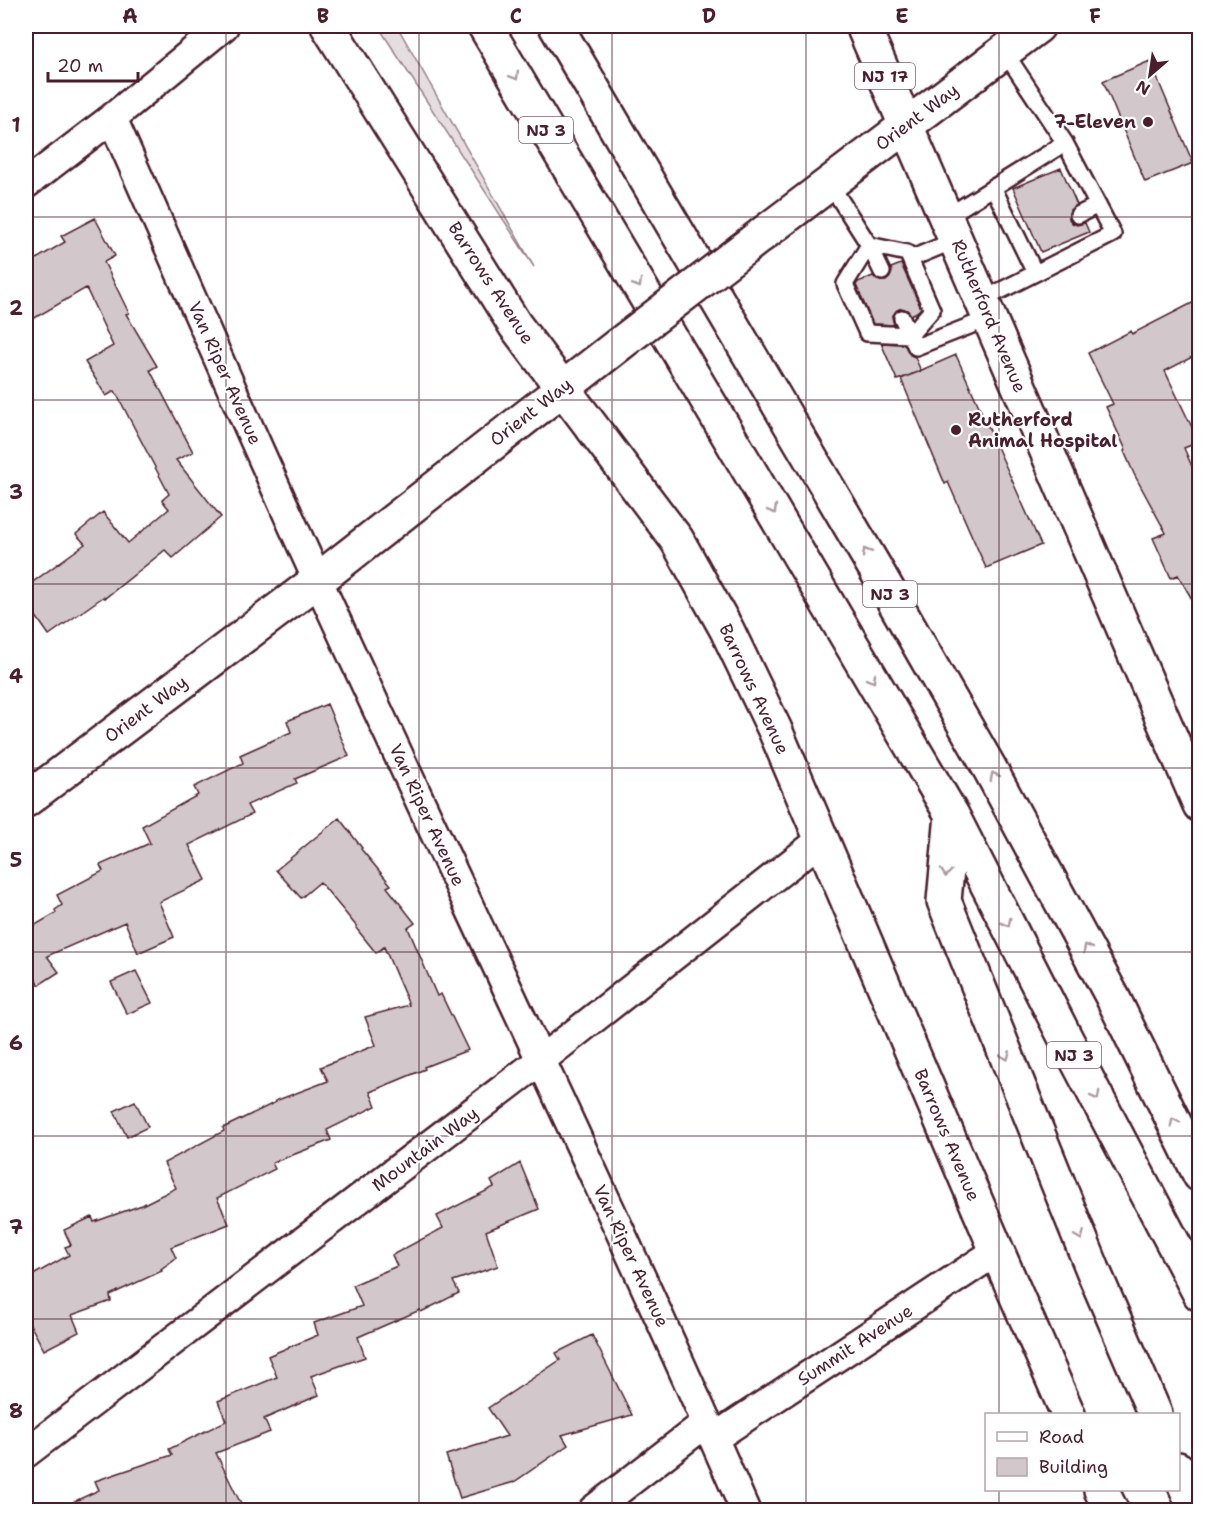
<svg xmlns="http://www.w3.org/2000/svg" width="1225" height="1536" font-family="'Shantell Sans',sans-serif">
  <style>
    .green { fill: #e5dee0; stroke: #987e86; stroke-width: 1.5 }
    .building { fill: #d2c7cb; stroke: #4a1f2b; stroke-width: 1.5 }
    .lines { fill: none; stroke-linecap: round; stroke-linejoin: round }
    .lane-casing { stroke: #4a1f2b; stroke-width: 20 }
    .street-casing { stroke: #4a1f2b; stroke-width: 33 }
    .secondary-casing { stroke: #4a1f2b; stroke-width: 38 }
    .primary-casing { stroke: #4a1f2b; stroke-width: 38 }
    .highway-casing { stroke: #4a1f2b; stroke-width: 38 }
    .lane { stroke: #fff; stroke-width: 15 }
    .street { stroke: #fff; stroke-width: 28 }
    .secondary { stroke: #fff; stroke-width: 33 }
    .primary { stroke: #fff; stroke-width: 33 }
    .highway { stroke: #fff; stroke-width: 33 }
    .secondary-bridge-casing { stroke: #4a1f2b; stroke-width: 38; stroke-linecap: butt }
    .secondary-bridge { stroke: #fff; stroke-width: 33 }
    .oneway { stroke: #ae9aa0 }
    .grid { fill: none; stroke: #4a1f2b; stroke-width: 1.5; stroke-opacity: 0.55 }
    .poi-dot { fill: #4a1f2b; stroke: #fff; stroke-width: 2 }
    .labels { text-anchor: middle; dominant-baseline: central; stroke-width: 4.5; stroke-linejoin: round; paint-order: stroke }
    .shield { fill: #fff; stroke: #80626b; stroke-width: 1.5 }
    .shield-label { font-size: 16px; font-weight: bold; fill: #4a1f2b }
    .street-label { font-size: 18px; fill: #4a1f2b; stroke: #fff }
    .poi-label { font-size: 18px; font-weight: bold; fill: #4a1f2b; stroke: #fff; text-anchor: end }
    .neatline { fill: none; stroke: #4a1f2b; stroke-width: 2 }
    .grid-label { font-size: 20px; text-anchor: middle; font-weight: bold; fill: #4a1f2b }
  </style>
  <rect width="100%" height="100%" fill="#fff"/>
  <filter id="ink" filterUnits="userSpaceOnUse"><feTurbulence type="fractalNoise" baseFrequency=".0167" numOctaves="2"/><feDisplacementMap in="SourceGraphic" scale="12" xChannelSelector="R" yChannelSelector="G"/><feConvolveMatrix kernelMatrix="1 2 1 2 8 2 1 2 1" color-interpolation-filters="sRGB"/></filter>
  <g filter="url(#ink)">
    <path class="green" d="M378 26H397L534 267Z"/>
    <path class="building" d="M1150 61 1193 163 1145 182 1103 81Z
      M1061 168 1077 205 1070 210 1069 219 1072 223 1077 225 1085 223 1089 232 1041 252 1013 188Z
      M95 218 115 256 104 262 129 313 126 314 157 366 150 370 193 452 176 460 221 517 173 558 165 550 105 598 103 597 49 635 26 602V587L85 544 76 534 103 512 128 543 169 509 162 500 169 494 115 391 106 396 85 362 113 346 86 288 26 323V265L65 242 61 236Z
      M901 264 921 308 917 312 911 315 907 310 902 308 897 310 892 317 894 325 873 324 856 285 858 282 873 276 877 280 886 281 890 277 892 272 891 268Z
      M1200 299V353L1165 371 1199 442 1184 448 1200 485V613L1178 575 1171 578 1153 538 1166 533 1134 474 1124 451 1126 450 1106 407 1113 404 1088 353 1131 331 1132 334Z
      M881 343 904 344 910 355 915 357 921 371 897 380Z
      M956 355 1041 545 986 568 948 482 945 484 901 379Z
      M327 704 349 756 295 779 297 783 247 805 252 814 189 845 206 880 159 902 174 937 138 953 125 922 47 956 59 972 39 985 34 976 26 981V928L27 930 56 913 55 910 62 905 57 895 103 871 100 865 150 843 142 826 198 795 194 787 243 763 240 755 291 732 287 721Z
      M339 818 362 848 361 849 391 885 387 887 415 923 408 928 437 996 441 994 468 1050 424 1067 425 1069 370 1092 376 1106 327 1130 331 1140 272 1163 275 1169 217 1198 229 1224 171 1247 176 1258 161 1269 162 1271 110 1295 111 1301 72 1315 79 1332 44 1350 26 1317V1279L69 1255 65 1247 71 1245 64 1230 92 1217 94 1222 142 1205 176 1188 164 1163 224 1131 223 1128 276 1102 275 1101 328 1081 321 1067 376 1045 365 1017 409 1005 384 947 376 953 356 928 357 927 320 882 301 898 276 870Z
      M136 971 152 1003 127 1014 111 982Z
      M135 1101 148 1127 127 1137 114 1111Z
      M520 1163 539 1209 486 1231 498 1266 453 1281 459 1293 421 1312 420 1310 358 1337 365 1357 311 1376 319 1395 264 1419 270 1432 216 1453 241 1504 227 1510H56L99 1490 95 1481 172 1455 169 1449 226 1421 218 1401 277 1377 268 1356 318 1335 314 1323 362 1306 353 1285 397 1266 392 1255 443 1228 437 1216 494 1187 491 1181Z
      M592 1335 632 1415 562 1435 568 1445 514 1482 460 1498 446 1455 507 1436 488 1408 560 1360 556 1353Z"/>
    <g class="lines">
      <defs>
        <path id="lane" d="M830 184 869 245 882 272
          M993 187 1035 273
          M1078 215 1098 205
          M946 217 1065 143
          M869 245 907 253 910 259 932 310 910 335 867 333 845 284Z
          M910 259 956 240
          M982 300 1113 234 1065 143 1004 51
          M902 318 916 347 990 318"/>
        <path id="street" d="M112 118C181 273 248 428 318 581 460 891 609 1198 745 1510
          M26 184 112 118 224 26
          M714 1438 997 1251
          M26 1453 541 1060 821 840
          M593 1510 707 1422"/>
        <path id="secondary" d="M328 26 515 325 677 540 727 630 775 730 997 1251 1068 1414
          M764 233 1038 26
          M26 800 318 580 617 346
          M1101 1490 1111 1510"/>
        <path id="primary" d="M863 26 1200 805"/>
        <path id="highway" d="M485 26 743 460 952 815 1067 1041 1200 1294
          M556 26 875 568 990 769 1112 996 1200 1175
          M952 815 944 901 1093 1270 1155 1414
          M1178 1469 1196 1510"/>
      </defs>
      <use href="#lane" class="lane-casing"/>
      <use href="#street" class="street-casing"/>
      <use href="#secondary" class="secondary-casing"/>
      <use href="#primary" class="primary-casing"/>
      <use href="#highway" class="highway-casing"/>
      <use href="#lane" class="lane"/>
      <use href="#street" class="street"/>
      <use href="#secondary" class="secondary"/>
      <use href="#primary" class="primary"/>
      <use href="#highway" class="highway"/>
      <defs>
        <path id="secondary-bridge" d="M617 346 764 233"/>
      </defs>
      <use href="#secondary-bridge" class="secondary-bridge-casing"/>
      <use href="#secondary-bridge" class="secondary-bridge"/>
    </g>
    <defs><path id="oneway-chevron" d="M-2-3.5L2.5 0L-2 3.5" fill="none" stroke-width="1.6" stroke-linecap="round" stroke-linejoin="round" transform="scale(1.5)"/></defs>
    <g class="oneway">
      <use href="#oneway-chevron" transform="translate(515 76) rotate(59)"/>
      <use href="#oneway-chevron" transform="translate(638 284) rotate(59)"/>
      <use href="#oneway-chevron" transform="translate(773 510) rotate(60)"/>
      <use href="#oneway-chevron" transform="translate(866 552) rotate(-121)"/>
      <use href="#oneway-chevron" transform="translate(872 679) rotate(60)"/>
      <use href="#oneway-chevron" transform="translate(994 776) rotate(-118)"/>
      <use href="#oneway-chevron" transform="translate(946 873) rotate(95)"/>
      <use href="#oneway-chevron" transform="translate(1007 923) rotate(63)"/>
      <use href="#oneway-chevron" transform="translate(1087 948) rotate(-118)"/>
      <use href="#oneway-chevron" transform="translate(1006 1056) rotate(68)"/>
      <use href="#oneway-chevron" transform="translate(1096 1096) rotate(62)"/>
      <use href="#oneway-chevron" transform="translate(1174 1122) rotate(-116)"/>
      <use href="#oneway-chevron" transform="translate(1080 1236) rotate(68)"/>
    </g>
  </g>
  <path class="grid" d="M226 26V1510M419 26V1510M612 26V1510M806 26V1510M999 26V1414M26 217H1200M26 400H1200M26 584H1200M26 768H1200M26 952H1200M26 1136H1200M26 1319H1200M999 1490V1510"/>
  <g class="poi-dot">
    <circle cx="1148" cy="122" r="6"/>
    <circle cx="956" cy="430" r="6"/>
  </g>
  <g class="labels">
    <g class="shield">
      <rect x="855" y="63" width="60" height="26" rx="4.5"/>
      <rect x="519" y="117" width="54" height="26" rx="4.5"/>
      <rect x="863" y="581" width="54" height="26" rx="4.5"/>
      <rect x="1047" y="1042" width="54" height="26" rx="4.5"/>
    </g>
    <g class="shield-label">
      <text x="885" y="76">NJ 17</text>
      <text x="546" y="130">NJ 3</text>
      <text x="890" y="594">NJ 3</text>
      <text x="1074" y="1055">NJ 3</text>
    </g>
    <g class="street-label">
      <text transform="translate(917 117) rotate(-37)">Orient Way</text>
      <text transform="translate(491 283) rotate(57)">Barrows Avenue</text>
      <text transform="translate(989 316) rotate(67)">Rutherford Avenue</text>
      <text transform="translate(225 373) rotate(66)">Van Riper Avenue</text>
      <text transform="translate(531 412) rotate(-38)">Orient Way</text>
      <text transform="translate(754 689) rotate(65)">Barrows Avenue</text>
      <text transform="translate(146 709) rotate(-37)">Orient Way</text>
      <text transform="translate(427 815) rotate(65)">Van Riper Avenue</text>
      <text transform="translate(947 1135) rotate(67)">Barrows Avenue</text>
      <text transform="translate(425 1149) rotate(-37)">Mountain Way</text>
      <text transform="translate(631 1256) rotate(65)">Van Riper Avenue</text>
      <text transform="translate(855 1345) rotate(-33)">Summit Avenue</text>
    </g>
    <g class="poi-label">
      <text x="1136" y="122">7-Eleven</text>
      <text x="968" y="420" text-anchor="start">Rutherford<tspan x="968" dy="21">Animal Hospital</tspan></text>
    </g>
  </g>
  <rect width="1225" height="1536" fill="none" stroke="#fff" stroke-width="66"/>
  <rect x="985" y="1413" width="195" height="78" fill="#ffffff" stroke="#b7a5aa" stroke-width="1.5"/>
  <rect x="997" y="1432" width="30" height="9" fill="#ffffff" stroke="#b7a5aa" stroke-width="1.5"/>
  <text x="1039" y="1443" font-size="18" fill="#4a1f2b">Road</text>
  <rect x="997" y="1458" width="30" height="18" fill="#d2c7cb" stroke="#b7a5aa" stroke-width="1.5"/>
  <text x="1039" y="1473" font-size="18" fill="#4a1f2b">Building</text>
  <g transform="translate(1150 75) rotate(209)" stroke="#ffffff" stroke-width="4.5" paint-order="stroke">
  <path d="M0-4.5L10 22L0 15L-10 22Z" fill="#4a1f2b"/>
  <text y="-9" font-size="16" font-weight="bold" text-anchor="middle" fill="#4a1f2b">N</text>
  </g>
  <path d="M48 72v9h90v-9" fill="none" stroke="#4a1f2b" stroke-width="3"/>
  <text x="57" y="72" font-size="18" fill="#4a1f2b" stroke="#ffffff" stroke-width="4.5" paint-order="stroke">20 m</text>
  <rect x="33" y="33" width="1159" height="1470" class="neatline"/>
  <g class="grid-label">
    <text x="130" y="23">A</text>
    <text x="323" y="23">B</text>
    <text x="516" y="23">C</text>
    <text x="709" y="23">D</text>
    <text x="902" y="23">E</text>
    <text x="1095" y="23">F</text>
    <text x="16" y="132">1</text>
    <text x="16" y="315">2</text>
    <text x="16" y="499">3</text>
    <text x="16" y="683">4</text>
    <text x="16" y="867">5</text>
    <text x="16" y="1050">6</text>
    <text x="16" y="1234">7</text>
    <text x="16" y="1418">8</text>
  </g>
</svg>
